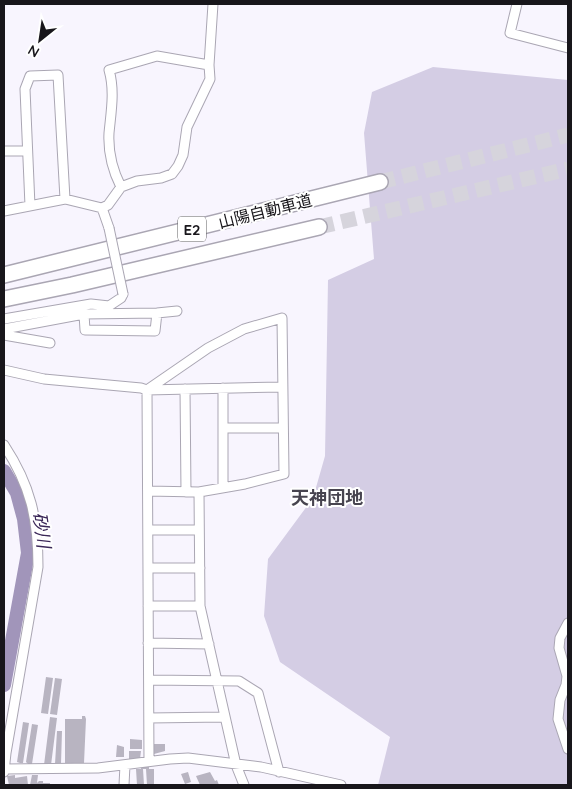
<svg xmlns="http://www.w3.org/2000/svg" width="572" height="789" font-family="Quicksand,'Noto Sans JP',sans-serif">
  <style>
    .green { fill: #d4cde4 }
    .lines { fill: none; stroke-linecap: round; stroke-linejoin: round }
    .river { stroke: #a195ba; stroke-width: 14 }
    .building { fill: #b8b4c1 }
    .motorway-tunnel { stroke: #d6d4dc; stroke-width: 15; stroke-dasharray: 15 8; stroke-linecap: butt }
    .minor-casing { stroke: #aaa6b3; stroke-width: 11 }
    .motorway-casing { stroke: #aaa6b3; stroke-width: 18 }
    .minor { stroke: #fff; stroke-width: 9 }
    .motorway { stroke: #fff; stroke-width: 15 }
    .minor-bridge-casing { stroke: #aaa6b3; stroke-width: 11; stroke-linecap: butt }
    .minor-bridge { stroke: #fff; stroke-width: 9 }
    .labels { text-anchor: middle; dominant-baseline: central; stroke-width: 4; stroke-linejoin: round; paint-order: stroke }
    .shield { fill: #fff; stroke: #5d5c5f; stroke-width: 1 }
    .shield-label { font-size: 15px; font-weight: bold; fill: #18161b }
    .street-label { font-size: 16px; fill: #18161b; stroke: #fff }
    .neighbourhood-label { font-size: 18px; font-weight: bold; fill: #47444f; stroke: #fff }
    .water-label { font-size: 18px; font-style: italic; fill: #3a2757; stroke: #fff }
  </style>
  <rect width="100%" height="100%" fill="#f8f5fe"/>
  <path class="green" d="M433 67 568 80V785H378L390 737 280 662 264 616 268 559 313 498 325 456 328 280 374 259 364 133 372 92Z"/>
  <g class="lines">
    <path class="river" d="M4 471 17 493 24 519 28 553 4 685"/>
  </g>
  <path class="building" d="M46 677 53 678 48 714 41 713Z
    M55 678 62 679 57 715 50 714Z
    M82 716H85L86 719 84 763H65V719H82Z
    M50 717 57 718 51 765H44Z
    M23 722 29 723 23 763H20L17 762Z
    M32 724 38 725 32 764H28L26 762Z
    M57 731H62L61 764H55Z
    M130 739 142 740V749H130Z
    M154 744H165V751L154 754Z
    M117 745 124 747V757H116Z
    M129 751H141L140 759H129Z
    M149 765V769H154V785H147L146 769H143L144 785H137L136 769H141V766Z
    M188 772 191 782 185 784 181 774Z
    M210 772 215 781 217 780 219 785H200L196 776Z
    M15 775V778L27 776 28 785H9L7 776Z
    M32 775H38L37 783 39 781H43V783H50V785H30Z"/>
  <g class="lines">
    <path class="motorway-tunnel" d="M380 182 568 135
      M319 227 568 169"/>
    <defs>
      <path id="minor" d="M517 4 510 33 568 48
        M4 151H26
        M121 187C113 171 108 151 109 133 111 112 115 91 109 70L157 56 209 65
        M30 206 25 89 30 76 58 75 65 199
        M102 208 109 228
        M4 211 65 199 102 208 108 205 121 187 137 181 161 178 172 174 178 166 183 155 187 127 210 79 209 65 213 4
        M84 314 85 330 155 331 157 313
        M4 319 91 304 109 306 121 298 123 294
        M4 329 84 314 157 313 177 311
        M4 335 50 343
        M4 370 44 379 141 388 147 390 282 387
        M185 389 186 492
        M223 428H283
        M4 445C31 486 38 519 38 567L6 753 4 772
        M223 487V388
        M148 491 199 492 245 484 284 474 282 318 244 329 208 348 147 390 149 761
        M199 492 200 606 236 765 244 785
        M148 530H199
        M148 568H200
        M148 606H200
        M568 623 560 638 559 648 567 676 566 685 560 700 558 719 568 749
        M148 643 209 644
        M149 680 239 681 258 693 279 772
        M149 718 224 717
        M4 769 98 768 170 759 188 758 261 767 341 785
        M124 785 125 765"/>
      <path id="motorway" d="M4 275 380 182
        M4 299 72 285 319 227"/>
    </defs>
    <use href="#minor" class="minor-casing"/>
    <use href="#motorway" class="motorway-casing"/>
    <use href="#minor" class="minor"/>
    <use href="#motorway" class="motorway"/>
    <defs>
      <path id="minor-bridge" d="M109 228 123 294"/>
    </defs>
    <use href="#minor-bridge" class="minor-bridge-casing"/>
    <use href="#minor-bridge" class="minor-bridge"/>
  </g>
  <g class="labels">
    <rect class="shield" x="178" y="216.5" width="28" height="25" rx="4"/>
    <g class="shield-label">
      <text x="192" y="229">E2</text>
    </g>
    <g class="street-label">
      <text transform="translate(265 211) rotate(-14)">山陽自動車道</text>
    </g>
    <g class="neighbourhood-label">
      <text x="327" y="497">天神団地</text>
    </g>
    <g class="water-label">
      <text transform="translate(42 530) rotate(82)">砂川</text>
    </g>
  </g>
  <rect width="572" height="789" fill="none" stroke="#18161b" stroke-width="10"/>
  <g transform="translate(40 40) rotate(210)" stroke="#ffffff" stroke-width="4" paint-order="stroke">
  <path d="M0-4L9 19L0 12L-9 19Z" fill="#18161b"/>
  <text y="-8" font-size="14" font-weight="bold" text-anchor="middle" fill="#18161b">N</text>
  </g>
</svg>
